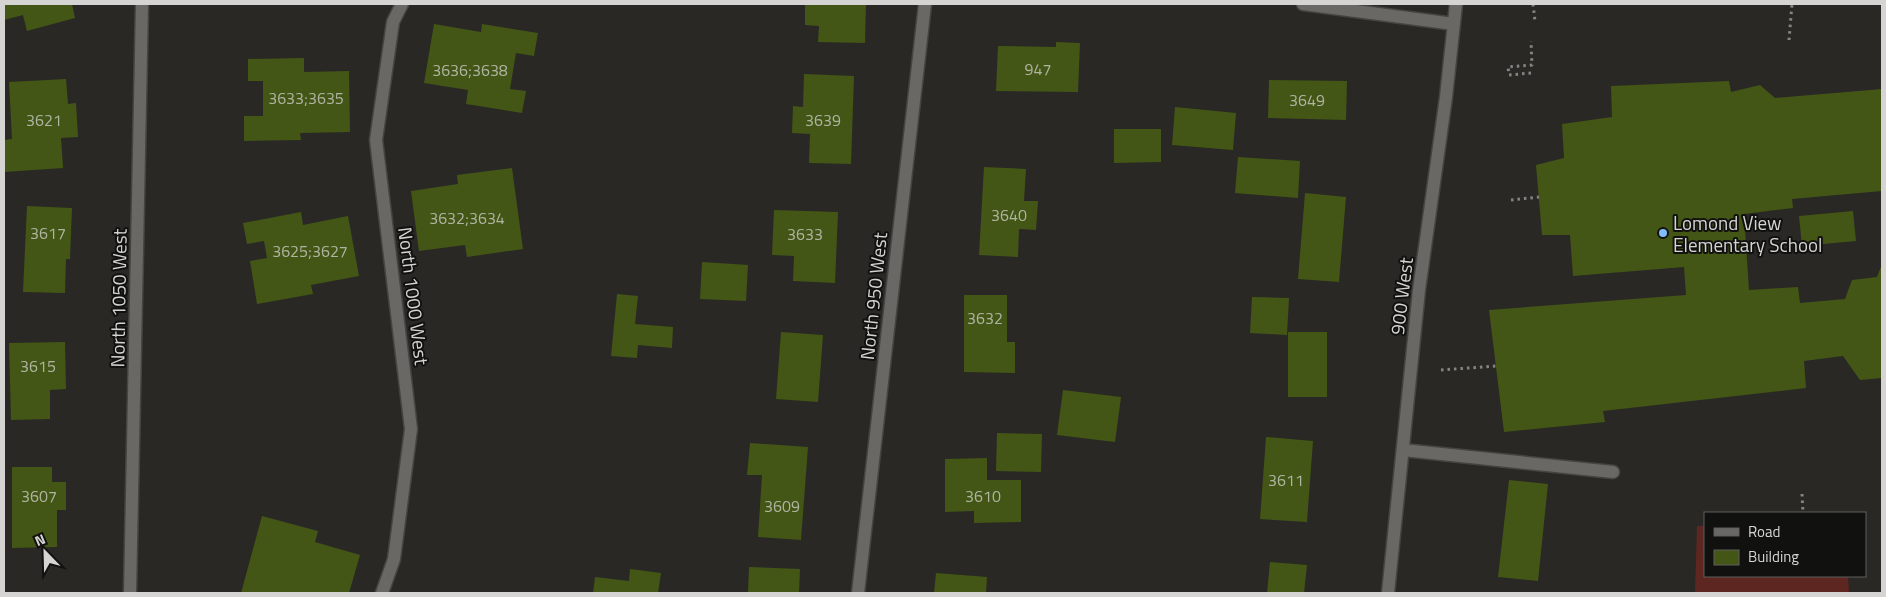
<svg xmlns="http://www.w3.org/2000/svg" width="1886" height="597" font-family="'Titillium Web',sans-serif">
  <style>
    .green { fill: #5e2620 }
    .building { fill: #435615 }
    .lines { fill: none; stroke-linecap: round; stroke-linejoin: round }
    .service-casing { stroke: #444441; stroke-width: 15 }
    .minor-casing { stroke: #444441; stroke-width: 15 }
    .path { stroke: #858482; stroke-width: 3; stroke-dasharray: 2.5 4; stroke-linecap: butt }
    .service { stroke: #696865; stroke-width: 12 }
    .minor { stroke: #696865; stroke-width: 12 }
    .poi-dot { fill: #83bcfb; stroke: #11110f; stroke-width: 2 }
    .labels { text-anchor: middle; dominant-baseline: central; stroke-width: 4; stroke-linejoin: round; paint-order: stroke }
    .number-label { font-size: 16px; fill: #b0b4a3 }
    .poi-label { font-size: 19px; fill: #d5d4d2; stroke: #11110f; text-anchor: start }
    .street-label { font-size: 19px; fill: #d5d4d2; stroke: #11110f }
  </style>
  <rect width="100%" height="100%" fill="#292825"/>
  <path class="green" d="M1697 526H1705V576H1848L1849 593H1695Z"/>
  <path class="building" d="M4 4H72L75 18 27 31 23 15 4 20Z
    M805 4H866L865 43 818 42 819 26 805 25Z
    M434 24 481 32 482 24 538 33 534 56 516 53 510 89 526 91 522 113 466 104 468 90 424 83Z
    M1056 42 1080 43 1078 92 996 91 998 46 1056 47Z
    M304 58V72L349 71 350 132 300 133 301 140 244 141V116H263V81H248V59Z
    M804 74 854 76 851 164 809 163 810 134 792 133 793 106 803 107Z
    M66 79 68 104 76 103 78 137 61 138 63 168 4 172V140L12 139 9 82Z
    M1269 80 1347 81 1346 120 1268 118Z
    M1729 81 1731 92 1760 85 1775 98 1882 89V191L1792 199 1793 208 1744 214 1749 290 1798 287 1800 303 1845 299 1852 280 1877 277 1882 264V378L1860 380 1843 356 1804 361 1806 388 1603 411 1605 422 1504 432 1489 310 1686 295 1684 267 1573 276 1570 235H1542L1536 165 1564 158 1562 124 1612 117 1611 86Z
    M1175 107 1236 113 1233 150 1172 145Z
    M1114 129H1161V162L1114 163Z
    M1238 157 1300 161 1298 198 1235 193Z
    M984 167 1026 169 1024 201H1038L1036 230 1019 229 1018 257 979 255Z
    M512 168 523 249 467 257 465 245 419 251 411 191 458 184 457 175Z
    M1305 193 1346 197 1339 282 1298 279Z
    M27 206 72 208 70 259H66L65 293 23 292Z
    M774 210 838 212 835 283 793 281 794 256 772 255Z
    M1853 211 1856 241 1802 246 1799 216Z
    M301 212 303 225 348 216 359 276 311 285 313 294 257 304 250 261 267 258 264 241 247 244 243 223Z
    M702 262 748 265 746 301 700 299Z
    M617 294 638 296 635 324 673 327 672 348 638 345 637 358 611 356Z
    M964 295H1007V342H1015V373L964 372Z
    M1252 297 1289 298 1287 335 1250 333Z
    M781 332 823 335 818 402 776 399Z
    M1288 332H1327V397H1288Z
    M65 342 66 389 50 390V419L11 420 9 343Z
    M1063 390 1121 397 1115 442 1057 435Z
    M997 433 1042 434 1041 472 996 471Z
    M1266 437 1313 441 1307 522 1260 519Z
    M750 443 808 447 801 540 758 537 762 475H747Z
    M987 458V480H1021V522L974 523V511L945 512V459Z
    M12 467H52V482H66V510H57V547L12 548Z
    M1509 480 1548 484 1538 581 1498 577Z
    M262 516 318 531 315 542 360 555 349 593H241Z
    M1270 562 1307 565 1304 593H1267Z
    M749 567 800 569 799 593H748Z
    M630 569 661 573 658 593H593L595 577 629 581Z
    M936 573 987 577 986 593H934Z"/>
  <g class="lines">
    <defs>
      <path id="service" d="M1403 450 1613 472"/>
      <path id="minor" d="M1303 4 1454 24
        M130 593 142 4
        M382 593 394 559 411 429 376 140 393 22 402 4
        M858 593 925 4
        M1388 593 1419 290 1446 97 1456 4"/>
    </defs>
    <use href="#service" class="service-casing"/>
    <use href="#minor" class="minor-casing"/>
    <path class="path" d="M1533 4 1535 21
      M1789 40 1792 4
      M1531 73 1509 75 1508 67 1532 65 1531 41
      M1511 200 1539 197
      M1441 370 1496 366
      M1802 494 1803 513"/>
    <use href="#service" class="service"/>
    <use href="#minor" class="minor"/>
  </g>
  <circle class="poi-dot" cx="1663" cy="233" r="5"/>
  <g class="labels">
    <g class="number-label">
      <text x="1038" y="69">947</text>
      <text x="470" y="70">3636;3638</text>
      <text x="306" y="98">3633;3635</text>
      <text x="1307" y="100">3649</text>
      <text x="44" y="120">3621</text>
      <text x="823" y="120">3639</text>
      <text x="1009" y="215">3640</text>
      <text x="467" y="218">3632;3634</text>
      <text x="48" y="233">3617</text>
      <text x="805" y="234">3633</text>
      <text x="310" y="251">3625;3627</text>
      <text x="985" y="318">3632</text>
      <text x="38" y="366">3615</text>
      <text x="1286" y="480">3611</text>
      <text x="39" y="496">3607</text>
      <text x="983" y="496">3610</text>
      <text x="782" y="506">3609</text>
    </g>
    <g class="poi-label">
      <text x="1673" y="222">Lomond View<tspan x="1673" dy="22">Elementary School</tspan></text>
    </g>
    <g class="street-label">
      <text transform="translate(414 296) rotate(83)">North 1000 West</text>
      <text transform="translate(873 296) rotate(-84)">North 950 West</text>
      <text transform="translate(1401 296) rotate(-83)">900 West</text>
      <text transform="translate(118 298) rotate(-89)">North 1050 West</text>
    </g>
  </g>
  <rect width="1886" height="597" fill="none" stroke="#d5d4d2" stroke-width="10"/>
  <rect x="1704" y="512" width="162" height="65" fill="#11110f" stroke="#5f5f5d"/>
  <rect x="1714" y="528" width="25" height="8" fill="#696865" stroke="#5f5f5d"/>
  <text x="1748" y="537" font-size="15" fill="#d5d4d2">Road</text>
  <rect x="1714" y="550" width="25" height="15" fill="#435615" stroke="#5f5f5d"/>
  <text x="1748" y="562" font-size="15" fill="#d5d4d2">Building</text>
  <g transform="translate(45 552) rotate(337)" stroke="#11110f" stroke-width="4" paint-order="stroke">
  <path d="M0-4L9 19L0 12L-9 19Z" fill="#d5d4d2"/>
  <text y="-8" font-size="14" font-weight="bold" text-anchor="middle" fill="#d5d4d2">N</text>
  </g>
</svg>
